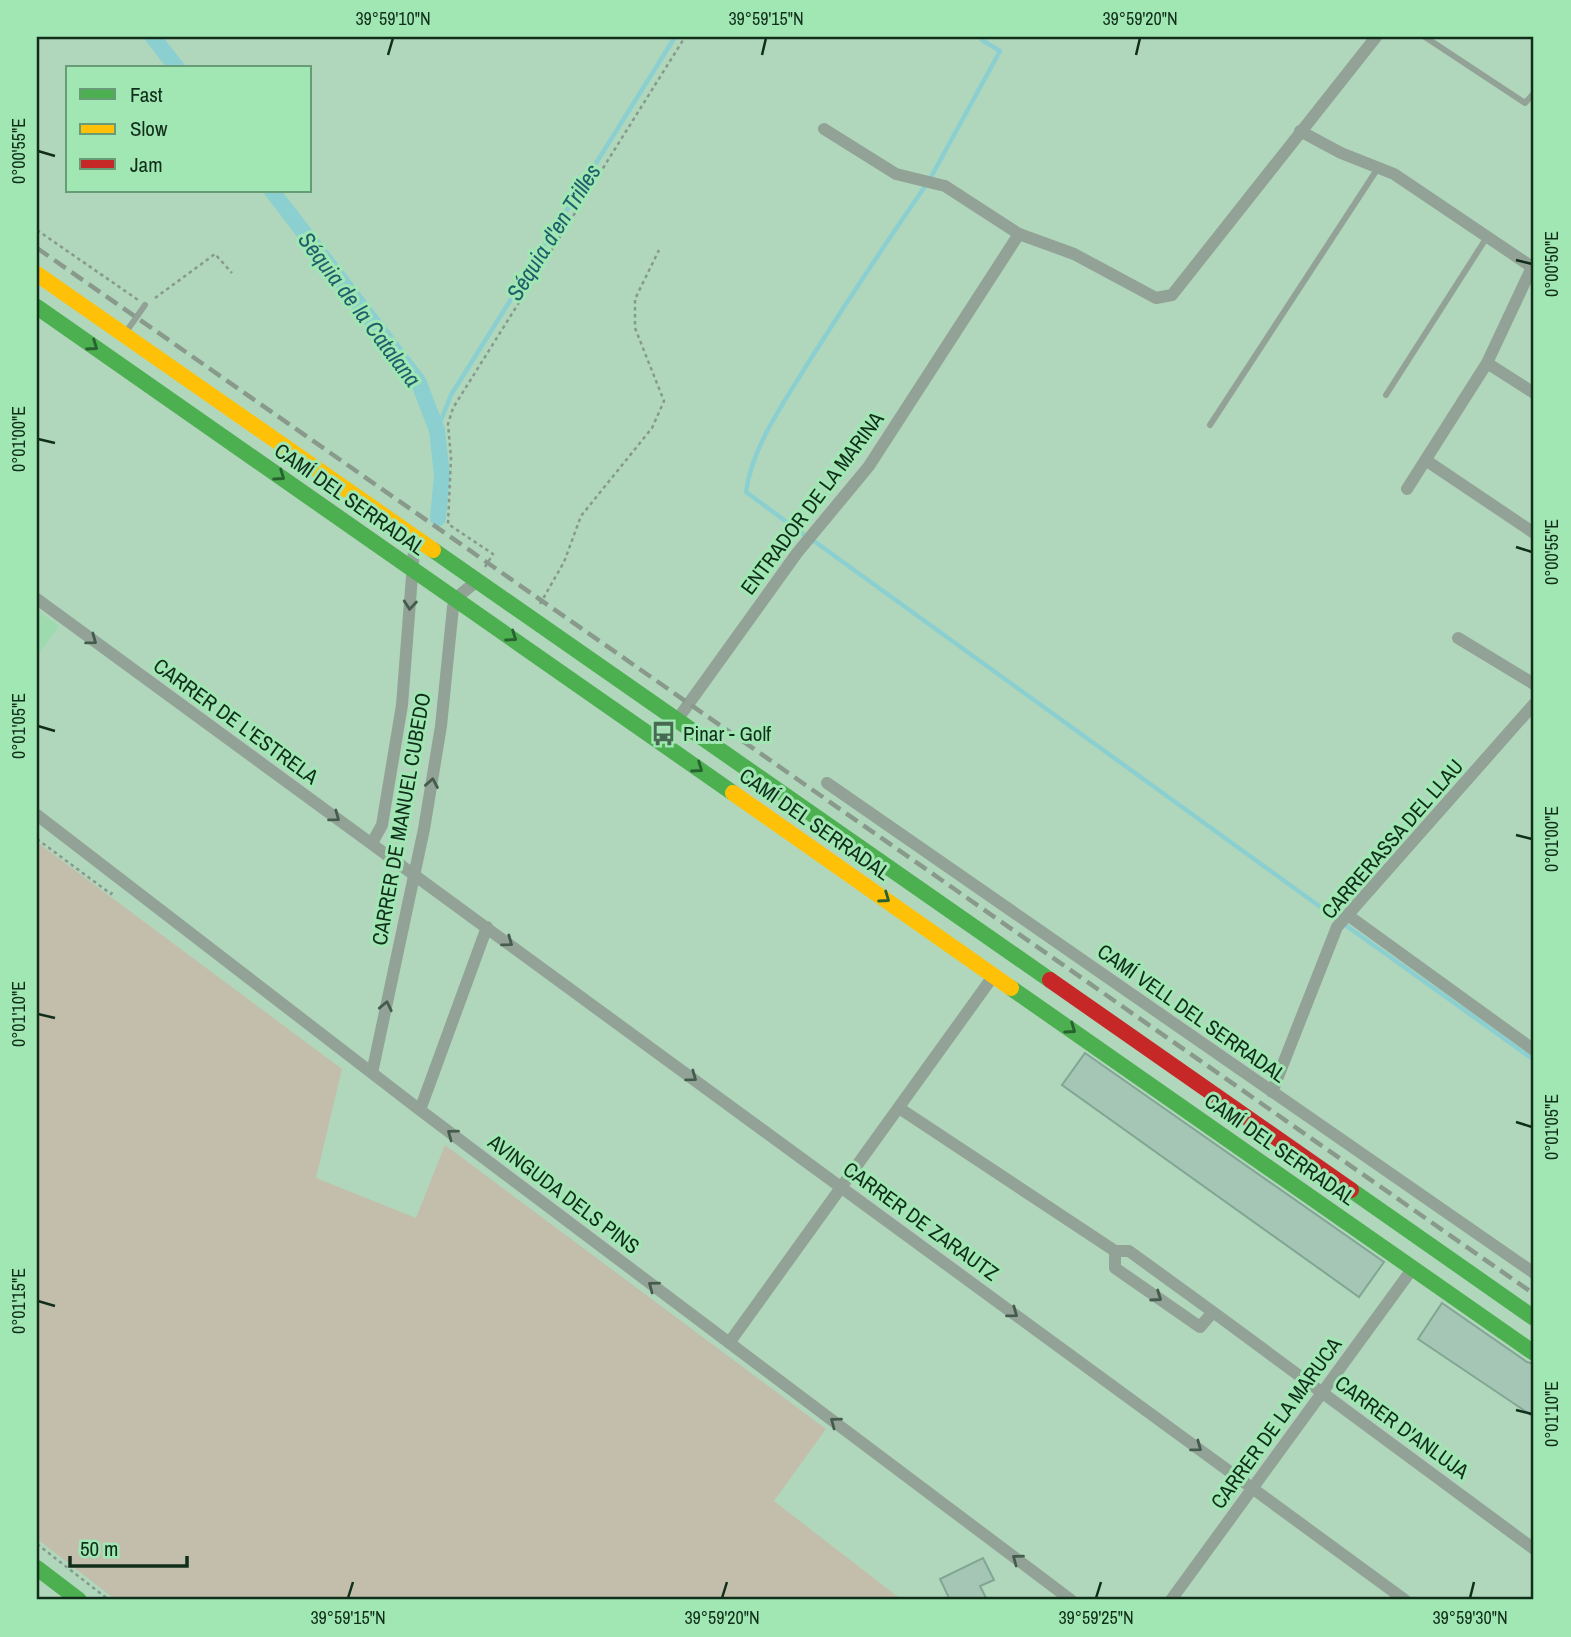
<svg xmlns="http://www.w3.org/2000/svg" width="1571" height="1637" font-family="'Archivo Narrow',sans-serif">
  <style>
    .built { fill: #9ddaae }
    .grass { fill: #c3beac }
    .lines { fill: none; stroke-linecap: round; stroke-linejoin: round }
    .stream { stroke: #8ccfd1; stroke-width: 4.5 }
    .canal { stroke: #8ccfd1; stroke-width: 16 }
    .building { fill: #a6c6b5; stroke: #81a694; stroke-width: 2 }
    .path { stroke: #87998c; stroke-width: 2.5; stroke-dasharray: 3.5 3.5; stroke-linecap: butt }
    .lane { stroke: #93a297; stroke-width: 6 }
    .street { stroke: #93a297; stroke-width: 12 }
    .fast { stroke: #4caf50; stroke-width: 16 }
    .slow { stroke: #ffc107; stroke-width: 16 }
    .jam { stroke: #c62828; stroke-width: 16 }
    .rail { stroke: #899a8d; stroke-width: 4.5; stroke-dasharray: 14 7; stroke-linecap: butt }
    .oneway { stroke: #286230 }
    .oneway2 { stroke: #445c4c }
    .ticks { fill: none; stroke: #102e1a; stroke-width: 2.5 }
    .labels { text-anchor: middle; dominant-baseline: central; stroke-width: 6; stroke-linejoin: round; paint-order: stroke }
    .street-label { font-size: 21px; fill: #102e1a; stroke: #a0e7b3 }
    .poi-label { font-size: 21px; fill: #102e1a; stroke: #a0e7b3; text-anchor: start }
    .water-label { font-size: 23px; font-style: italic; fill: #1e5f6b; stroke: #a0e7b3 }
    .neatline { fill: none; stroke: #102e1a; stroke-width: 2.5 }
    .ticks-label { font-size: 18px; text-anchor: middle; fill: #102e1a }
  </style>
  <rect width="100%" height="100%" fill="#b0d7bb"/>
  <path class="built" d="M37 610 59 626 37 656Z"/>
  <path class="grass" d="M37 842 342 1069 316 1178 416 1218 445 1145 826 1429 774 1501 902 1600H116L37 1539Z"/>
  <g class="lines">
    <path class="stream" d="M931 177 1000 51 982 40
      M437 430 451 395 675 37
      M803 534 746 492C752 446 784 403 808 363 846 303 885 244 926 185
      M814 541 1337 919
      M1344 924 1534 1060"/>
    <path class="canal" d="M153 37 177 68
      M272 191 418 381 437 430 442 475 438 518"/>
  </g>
  <path class="building" d="M1085 1053 1384 1262 1359 1297 1062 1085Z
    M1442 1303 1527 1362 1534 1364V1417L1418 1339Z
    M983 1558 994 1580 980 1586 987 1600H950L940 1579Z"/>
  <g class="lines">
    <path class="path" d="M37 230 138 300
      M155 298 215 254 232 273
      M485 567 493 554 448 524 451 458 448 424 453 408 685 37
      M540 604 564 562 581 516 652 428 664 401 635 328V299L659 250
      M37 839 111 894 113 891
      M37 1544 109 1600"/>
    <path class="lane" d="M1425 37 1525 103 1534 93
      M126 332 145 305
      M1386 395 1487 237
      M1210 425 1378 168"/>
    <path class="street" d="M824 129 896 174 945 186 1019 234 1074 254 1156 298 1172 295 1376 37
      M1300 131 1341 153 1394 174 1532 267 1487 363 1407 489
      M1487 363 1534 393
      M1427 461 1534 533
      M37 599 1405 1600
      M1458 638 1534 684
      M677 720 797 553 869 466 1019 234
      M827 783 1534 1273
      M37 815 420 1110 1071 1600
      M372 843 382 825 402 705 415 537
      M1349 916 1534 1050
      M372 1073 424 829 441 726 453 607 456 598 477 581
      M1272 1092 1337 927 1534 704
      M899 1108 1115 1251H1129L1213 1312 1200 1327 1115 1268V1251
      M420 1110 487 927
      M1213 1312 1534 1549
      M729 1343 994 975
      M1171 1600 1413 1268"/>
    <path class="fast" d="M37 307 733 793
      M433 550 1050 980
      M1011 988 1534 1353
      M1351 1190 1534 1318
      M37 1568 79 1600"/>
    <path class="slow" d="M37 274 433 550
      M733 793 1011 988"/>
    <path class="jam" d="M1050 980 1351 1190"/>
    <path class="rail" d="M37 248 1534 1294"/>
  </g>
  <defs><path id="oneway-chevron" d="M-2-3.5L2.5 0L-2 3.5" fill="none" stroke-width="1.6" stroke-linecap="round" stroke-linejoin="round" transform="scale(1.75)"/></defs>
  <g class="oneway">
    <use href="#oneway-chevron" transform="translate(93 346) rotate(35)"/>
    <use href="#oneway-chevron" transform="translate(280 476) rotate(35)"/>
    <use href="#oneway-chevron" transform="translate(512 637) rotate(35)"/>
    <use href="#oneway-chevron" transform="translate(698 768) rotate(35)"/>
    <use href="#oneway-chevron" transform="translate(885 898) rotate(35)"/>
    <use href="#oneway-chevron" transform="translate(1071 1029) rotate(35)"/>
  </g>
  <g class="oneway2">
    <use href="#oneway-chevron" transform="translate(410 605) rotate(95)"/>
    <use href="#oneway-chevron" transform="translate(92 640) rotate(36)"/>
    <use href="#oneway-chevron" transform="translate(432 783) rotate(-80)"/>
    <use href="#oneway-chevron" transform="translate(335 817) rotate(36)"/>
    <use href="#oneway-chevron" transform="translate(508 942) rotate(36)"/>
    <use href="#oneway-chevron" transform="translate(386 1006) rotate(-78)"/>
    <use href="#oneway-chevron" transform="translate(692 1077) rotate(36)"/>
    <use href="#oneway-chevron" transform="translate(452 1134) rotate(-143)"/>
    <use href="#oneway-chevron" transform="translate(653 1286) rotate(-143)"/>
    <use href="#oneway-chevron" transform="translate(1157 1297) rotate(35)"/>
    <use href="#oneway-chevron" transform="translate(1013 1313) rotate(36)"/>
    <use href="#oneway-chevron" transform="translate(835 1422) rotate(-143)"/>
    <use href="#oneway-chevron" transform="translate(1197 1447) rotate(36)"/>
    <use href="#oneway-chevron" transform="translate(1017 1559) rotate(-143)"/>
  </g>
  <path class="ticks" d="M388 55 393 38M762 55 766 38M1136 55 1140 38M38 151 55 156M1516 260 1532 264M38 439 55 443M1516 547 1532 552M38 726 55 731M1516 835 1532 839M38 1014 55 1018M1516 1122 1532 1127M38 1301 55 1306M1516 1410 1532 1414M348 1598 353 1582M722 1598 727 1582M1096 1598 1101 1582M1470 1598 1474 1582"/>
  <defs>
    <symbol id="bus-bare" viewBox="-9 -9 18 18"><path d="M-5-6H5V4H4V6H2V4H-2V6H-4V4H-5ZM-3.5-4V0h7V-4ZM-3.5 1.2v1.5H-2V1.2ZM2 1.2v1.5H3.5V1.2Z" fill="#486952" stroke="#a0e7b3" stroke-width="2.5" paint-order="stroke"/></symbol>
  </defs>
  <g fill-rule="evenodd">
    <use href="#bus-bare" x="646" y="716" width="35" height="35"/>
  </g>
  <g class="labels">
    <g class="street-label">
      <text transform="translate(350 499) rotate(35)">CAMÍ DEL SERRADAL</text>
      <text transform="translate(812 503) rotate(-53)">ENTRADOR DE LA MARINA</text>
      <text transform="translate(236 721) rotate(36)">CARRER DE L'ESTRELA</text>
      <text transform="translate(401 819) rotate(-80)">CARRER DE MANUEL CUBEDO</text>
      <text transform="translate(815 824) rotate(35)">CAMÍ DEL SERRADAL</text>
      <text transform="translate(1392 839) rotate(-49)">CARRERASSA DEL LLAU</text>
      <text transform="translate(1192 1013) rotate(35)">CAMÍ VELL DEL SERRADAL</text>
      <text transform="translate(1280 1149) rotate(35)">CAMÍ DEL SERRADAL</text>
      <text transform="translate(564 1194) rotate(37)">AVINGUDA DELS PINS</text>
      <text transform="translate(921 1221) rotate(36)">CARRER DE ZARAUTZ</text>
      <text transform="translate(1276 1423) rotate(-54)">CARRER DE LA MARUCA</text>
      <text transform="translate(1402 1427) rotate(36)">CARRER D'ANLUJA</text>
    </g>
    <g class="poi-label">
      <text x="683" y="733">Pinar - Golf</text>
    </g>
    <g class="water-label">
      <text transform="translate(553 232) rotate(-58)">Séquia d'en Trilles</text>
      <text transform="translate(360 309) rotate(53)">Séquia de la Catalana</text>
    </g>
  </g>
  <rect width="1571" height="1637" fill="none" stroke="#a0e7b3" stroke-width="77"/>
  <rect x="66" y="66" width="245" height="126" fill="#a0e7b3" stroke="#669d76" stroke-width="2"/>
  <rect x="80" y="89" width="35" height="10" fill="#4caf50" stroke="#669d76" stroke-width="2"/>
  <text x="130" y="102" font-size="21" fill="#102e1a">Fast</text>
  <rect x="80" y="124" width="35" height="10" fill="#ffc107" stroke="#669d76" stroke-width="2"/>
  <text x="130" y="136" font-size="21" fill="#102e1a">Slow</text>
  <rect x="80" y="159" width="35" height="10" fill="#c62828" stroke="#669d76" stroke-width="2"/>
  <text x="130" y="172" font-size="21" fill="#102e1a">Jam</text>
  <path d="M70 1556v10h117v-10" fill="none" stroke="#102e1a" stroke-width="3.5"/>
  <text x="80" y="1556" font-size="21" fill="#102e1a" stroke="#a0e7b3" stroke-width="5" paint-order="stroke">50 m</text>
  <rect x="38" y="38" width="1494" height="1560" class="neatline"/>
  <g class="ticks-label">
    <text x="393" y="25">39°59'10"N</text>
    <text x="766" y="25">39°59'15"N</text>
    <text x="1140" y="25">39°59'20"N</text>
    <text transform="translate(19 151) rotate(-90)" y="6">0°00'55"E</text>
    <text transform="translate(1552 264) rotate(-90)" y="6">0°00'50"E</text>
    <text transform="translate(19 439) rotate(-90)" y="6">0°01'00"E</text>
    <text transform="translate(1552 552) rotate(-90)" y="6">0°00'55"E</text>
    <text transform="translate(19 726) rotate(-90)" y="6">0°01'05"E</text>
    <text transform="translate(1552 839) rotate(-90)" y="6">0°01'00"E</text>
    <text transform="translate(19 1014) rotate(-90)" y="6">0°01'10"E</text>
    <text transform="translate(1552 1127) rotate(-90)" y="6">0°01'05"E</text>
    <text transform="translate(19 1301) rotate(-90)" y="6">0°01'15"E</text>
    <text transform="translate(1552 1414) rotate(-90)" y="6">0°01'10"E</text>
    <text x="348" y="1624">39°59'15"N</text>
    <text x="722" y="1624">39°59'20"N</text>
    <text x="1096" y="1624">39°59'25"N</text>
    <text x="1470" y="1624">39°59'30"N</text>
  </g>
</svg>
